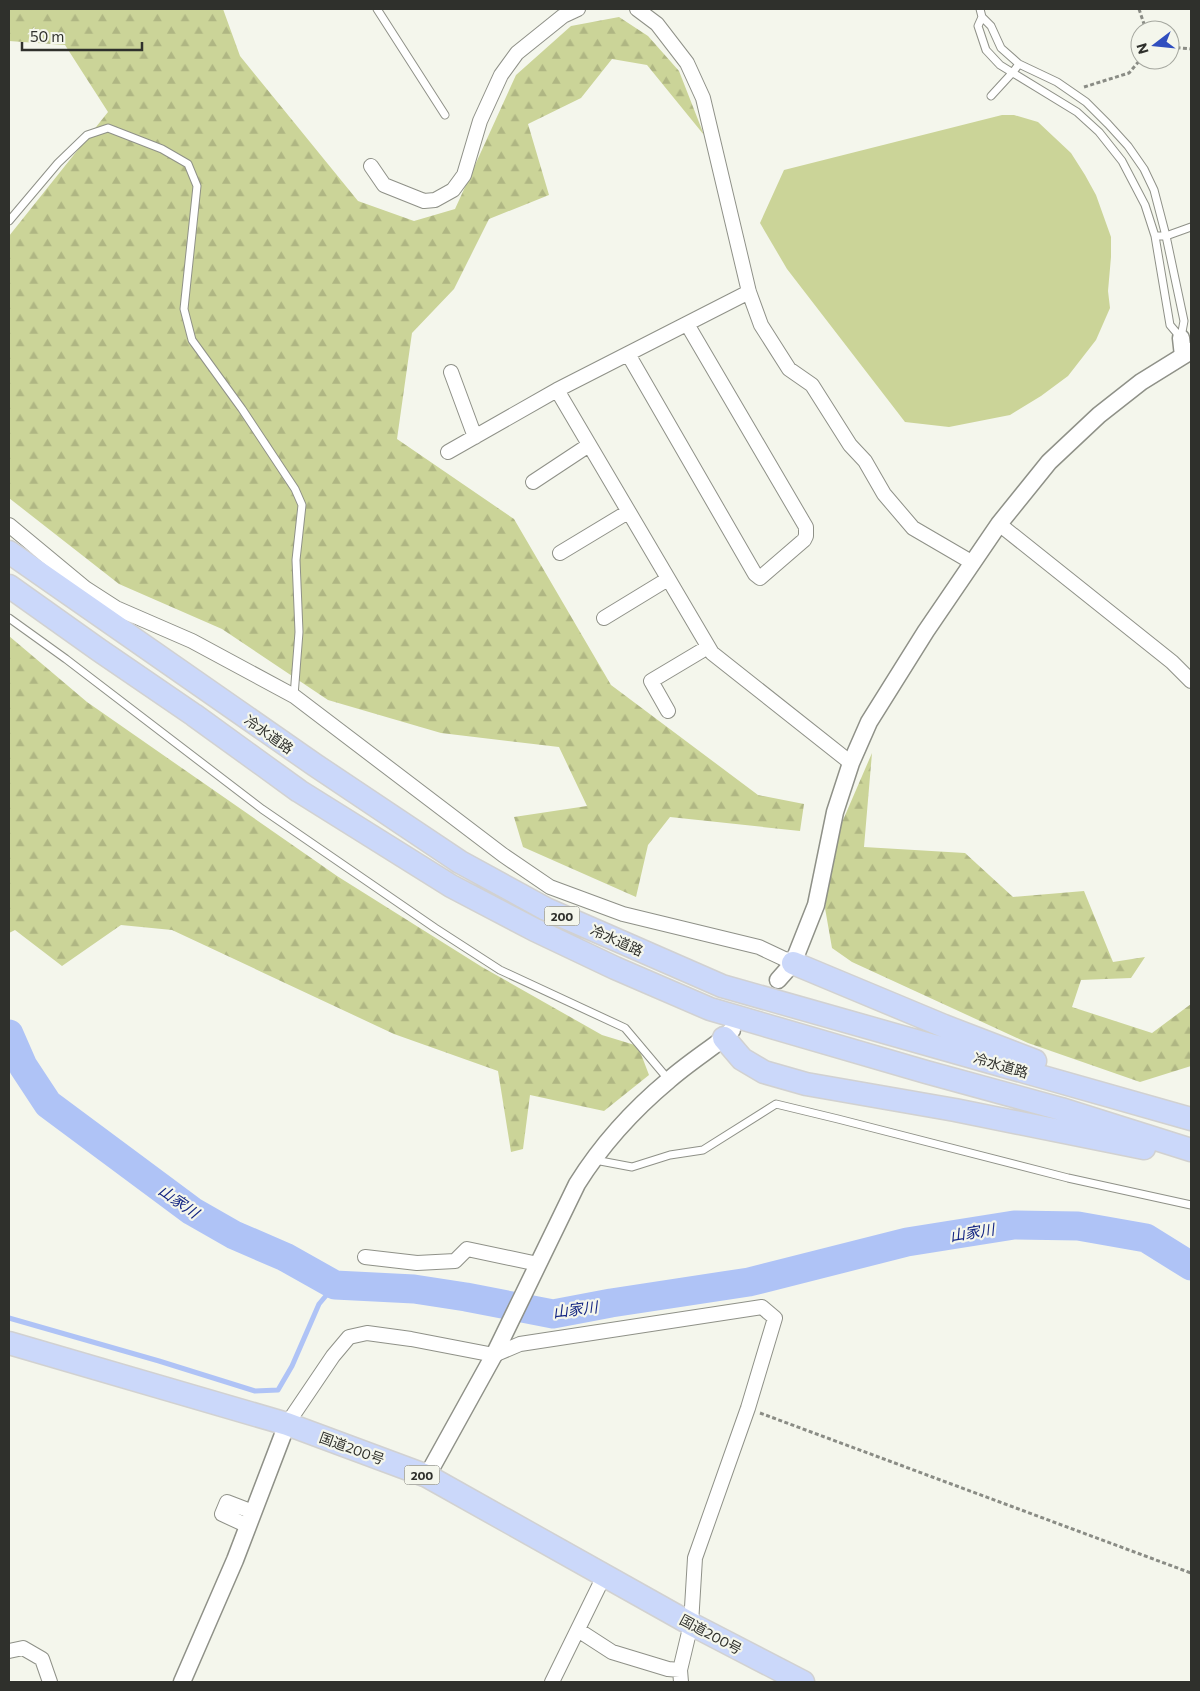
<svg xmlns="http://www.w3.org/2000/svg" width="1200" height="1691" font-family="Commissioner,'Noto Sans JP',sans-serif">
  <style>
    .forest { fill: url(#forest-firs) }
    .garden { fill: #cbd498 }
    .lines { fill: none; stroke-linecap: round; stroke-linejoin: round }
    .stream { stroke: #afc3f6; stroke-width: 5 }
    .river { stroke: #afc3f6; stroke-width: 29 }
    .service-casing { stroke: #8f9188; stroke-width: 9 }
    .minor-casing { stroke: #8f9188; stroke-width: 16 }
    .tertiary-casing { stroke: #8f9188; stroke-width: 19 }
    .trunk-casing { stroke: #d1d1d1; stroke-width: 25 }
    .path { stroke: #8a8c85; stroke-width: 3; stroke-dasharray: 4 2.5; stroke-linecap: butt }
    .service { stroke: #fff; stroke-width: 7 }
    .minor { stroke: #fff; stroke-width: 14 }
    .tertiary { stroke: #fff; stroke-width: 16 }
    .trunk { stroke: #cbd8fa; stroke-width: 22 }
    .labels { text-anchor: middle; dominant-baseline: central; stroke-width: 4.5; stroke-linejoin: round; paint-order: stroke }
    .shield { fill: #f4f6ec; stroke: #6a6b66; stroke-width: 1 }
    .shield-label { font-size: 12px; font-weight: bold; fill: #2f302c }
    .street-label { font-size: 14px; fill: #2f302c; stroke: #f4f6ec }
    .water-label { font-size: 15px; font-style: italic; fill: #142683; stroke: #f4f6ec }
  </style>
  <defs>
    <pattern id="forest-firs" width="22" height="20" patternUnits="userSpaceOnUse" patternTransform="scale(1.25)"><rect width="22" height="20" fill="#cbd498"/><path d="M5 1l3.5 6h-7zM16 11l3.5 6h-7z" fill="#afb683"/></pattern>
  </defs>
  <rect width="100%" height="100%" fill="#f4f6ec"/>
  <path class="forest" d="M9 9H223L240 56 358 201 414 221 455 209 516 75 571 26 619 17 648 36 679 71 704 135 647 65 612 59 581 98 528 124 549 195 489 219 454 289 412 333 397 439 514 519 611 685 758 795 804 804 800 831 670 817 648 845 636 897 523 847 514 817 587 806 559 747 441 733 328 700 222 629 119 584 9 498V236L108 112 65 45 9 41Z
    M9 636 87 702 337 876 482 967 602 1035 638 1046 649 1075 604 1111 530 1095 523 1149 511 1152 498 1071 394 1034 172 930 121 925 62 966 15 930 9 933Z
    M872 753 864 847 965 853 1013 897 1084 891 1113 962 1145 957 1131 978 1081 980 1072 1007 1152 1033 1191 1004V1066L1140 1082 1028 1043 852 962 832 948 825 908 837 834Z"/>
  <path class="garden" d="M1002 115H1014L1038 122 1071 153 1085 175 1096 195 1111 237V257L1108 291 1110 308 1096 340 1068 376 1041 396 1010 415 949 427 905 422 787 269 760 223 784 170Z"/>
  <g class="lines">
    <path class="stream" d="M9 1318 159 1361 255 1391 278 1390 292 1366 319 1304 335 1285"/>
    <path class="river" d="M9 1034 23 1066 48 1104 192 1211 234 1235 285 1257 335 1285 414 1289 466 1297 553 1314 611 1303 749 1282 907 1242 1014 1225 1078 1226 1146 1238 1191 1266"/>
    <defs>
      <path id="service" d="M377 9 445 115
        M980 9 982 17 991 26 1001 48 1019 64 1057 82 1086 102 1108 124 1128 146 1144 169 1154 190 1166 236 1184 321 1181 337
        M982 17 978 26 986 50 1000 65 1077 112 1099 132 1122 161 1145 205 1155 236 1170 325 1181 338
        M991 96 1013 72 1019 64
        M9 221 58 163 87 135 108 128 162 149 188 164 197 186 184 309 192 340 242 409 295 489 302 505 296 560 299 632 294 696
        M1155 236H1166L1191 227
        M9 618 66 659 262 809 435 928 500 970 625 1028 668 1079
        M595 1160 632 1167 670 1155 703 1150 776 1104 838 1119 1068 1178 1191 1205"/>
      <path id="minor" d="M637 9 657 24 687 63 703 98 749 292 761 325 789 369 812 385 850 445 865 461 884 494 913 528 973 563
        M371 166 384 185 424 201 435 200 453 190 464 175 480 121 501 75 517 53 563 16 578 9
        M628 354 755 574 760 578 804 540 806 536V527L687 324
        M451 372 475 437
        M557 390 712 653 851 763
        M448 452 557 390 749 292
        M533 482 589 445
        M999 524 1172 662 1191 681
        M9 525 85 588 116 608 192 641 294 696 503 855 550 887 623 914 759 947 793 963
        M560 553 628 512
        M604 618 668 579
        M668 711 651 681 708 647
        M365 1257 417 1263 455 1261 467 1249 538 1264
        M287 1424 333 1356 349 1337 367 1333 411 1339 494 1355 520 1344 762 1307 775 1318 748 1408 695 1558 691 1624 680 1670 681 1682
        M248 1526 222 1514 227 1502 253 1512
        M578 1630 612 1652 668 1669 680 1670
        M9 1651 23 1648 42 1659 50 1682
        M552 1682 604 1576"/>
      <path id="tertiary" d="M1181 338 1183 356
        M778 980 793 963 816 905 835 812 851 763 869 722 926 631 999 524 1049 462 1099 415 1141 382 1191 351
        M427 1476 494 1355 577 1184C602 1144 633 1110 669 1080 686 1065 706 1052 724 1038L732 1030
        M182 1682 235 1560 287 1424"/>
      <path id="trunk" d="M9 552 315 765 460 862 546 909 722 986 1191 1119
        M9 586 99 650 194 715 299 791 451 886 535 930 615 968 710 1009 926 1072 1061 1109 1191 1150
        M793 963 944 1026 1035 1061
        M724 1038 742 1059 764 1072 806 1084 955 1110 1144 1148
        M9 1343 287 1424 427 1476 691 1624 803 1682"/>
    </defs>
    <use href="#service" class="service-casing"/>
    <use href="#minor" class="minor-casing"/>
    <use href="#tertiary" class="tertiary-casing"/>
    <use href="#trunk" class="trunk-casing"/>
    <path class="path" d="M1139 9 1146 30
      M1170 47 1191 49
      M1084 87 1129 73 1140 60
      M760 1413 1191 1573"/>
    <use href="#service" class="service"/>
    <use href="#minor" class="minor"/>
    <use href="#tertiary" class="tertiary"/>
    <use href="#trunk" class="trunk"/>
  </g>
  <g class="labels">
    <g class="shield">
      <rect x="544.5" y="906.5" width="35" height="19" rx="4"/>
      <rect x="404.5" y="1465.5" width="35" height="19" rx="4"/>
    </g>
    <g class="shield-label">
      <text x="562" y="916">200</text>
      <text x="422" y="1475">200</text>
    </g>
    <g class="street-label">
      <text transform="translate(269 734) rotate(35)">冷水道路</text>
      <text transform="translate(617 940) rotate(24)">冷水道路</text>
      <text transform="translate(1001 1065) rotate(16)">冷水道路</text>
      <text transform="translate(352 1448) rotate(20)">国道200号</text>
      <text transform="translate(711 1634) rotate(28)">国道200号</text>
    </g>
    <g class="water-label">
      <text transform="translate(179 1201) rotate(35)">山家川</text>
      <text transform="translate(972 1232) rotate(-9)">山家川</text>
      <text transform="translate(575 1309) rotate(-7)">山家川</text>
    </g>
  </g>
  <rect width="1200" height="1691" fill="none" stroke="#2f302c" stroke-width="20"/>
  <g transform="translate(1155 45) rotate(254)"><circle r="24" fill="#f4f6ec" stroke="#a5a79f"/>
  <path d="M0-4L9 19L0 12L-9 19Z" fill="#304ebf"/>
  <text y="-8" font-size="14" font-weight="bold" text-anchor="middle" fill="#2f302c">N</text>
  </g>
  <path d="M22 42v8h120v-8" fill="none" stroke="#2f302c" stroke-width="2.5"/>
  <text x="30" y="42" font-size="15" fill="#2f302c" stroke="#f4f6ec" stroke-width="4" paint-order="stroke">50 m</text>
</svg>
